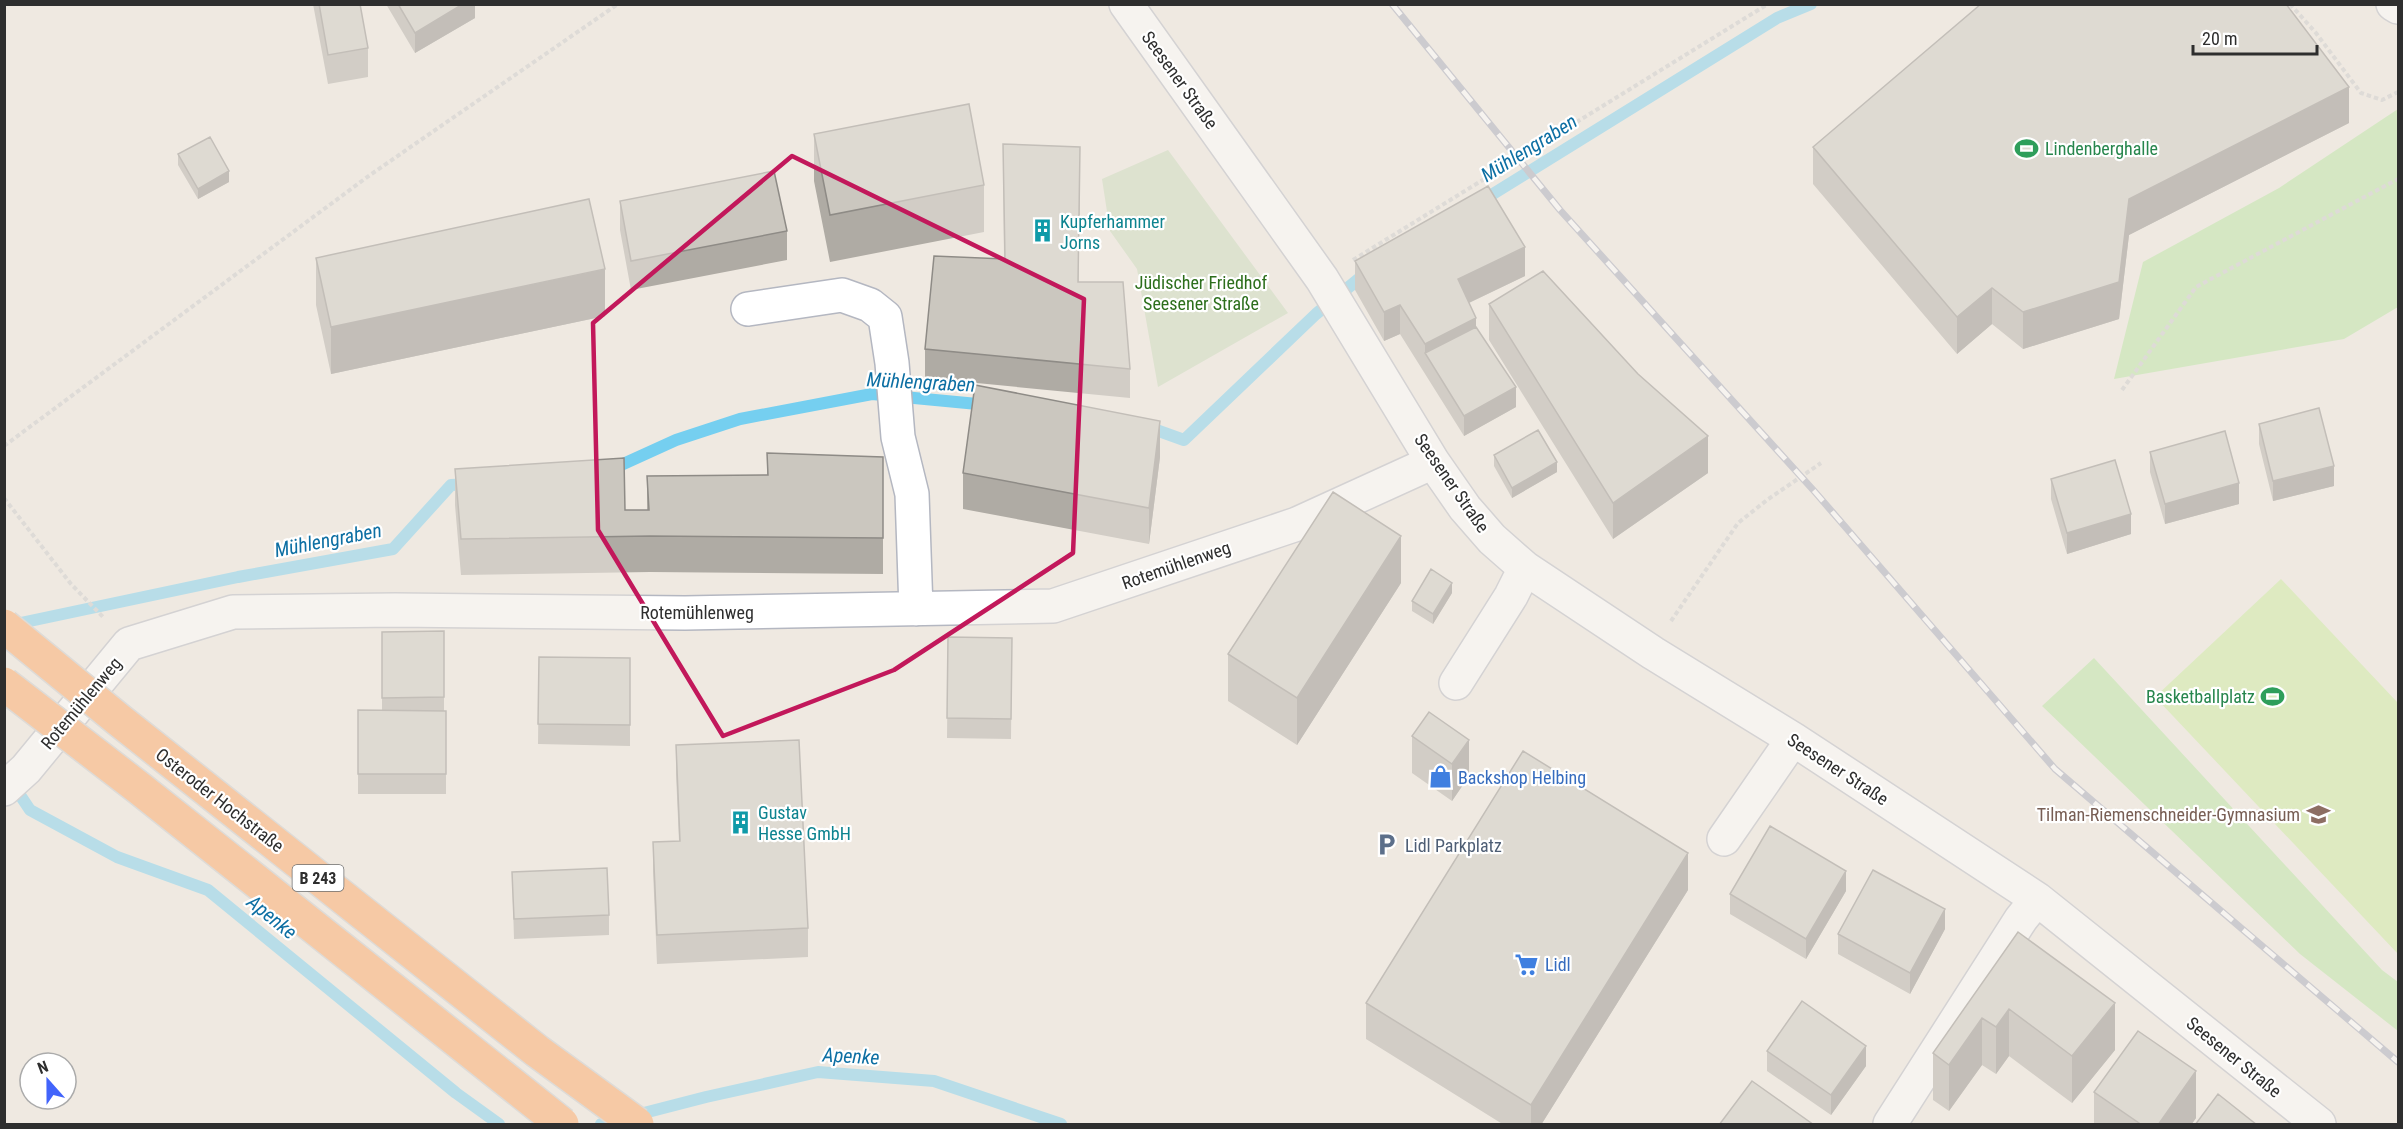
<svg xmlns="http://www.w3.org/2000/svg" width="2403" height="1129" font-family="'Roboto Condensed',sans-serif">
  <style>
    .green { fill: #b6e59e }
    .cemetery { fill: #c8d9b8 }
    .pitch { fill: #c9ec9a }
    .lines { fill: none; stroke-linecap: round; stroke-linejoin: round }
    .stream { stroke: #75cff0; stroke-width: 12 }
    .minor-casing { stroke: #b4b7c1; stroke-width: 36 }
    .path { stroke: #c9c9c9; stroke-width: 4; stroke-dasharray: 4.5 3; stroke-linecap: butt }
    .minor { stroke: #fff; stroke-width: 33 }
    .rail-casing { stroke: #a3a6b8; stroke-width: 7 }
    .rail { stroke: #fff; stroke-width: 4.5; stroke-dasharray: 14; stroke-linecap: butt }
    .highway-bridge-casing { stroke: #c9c9c9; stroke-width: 36; stroke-linecap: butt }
    .highway-bridge { stroke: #ffa35c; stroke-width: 33 }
    .wall { fill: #afaba4 }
    .shaded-wall { fill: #8e8b86 }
    .building { fill: #cbc7bf; stroke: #8e8b86; stroke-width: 1.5 }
    .marked { fill: none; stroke: #c2185b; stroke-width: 4.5; stroke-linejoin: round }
    .labels { text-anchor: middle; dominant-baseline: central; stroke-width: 4.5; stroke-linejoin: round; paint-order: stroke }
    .shield { fill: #fff; stroke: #6d6d6d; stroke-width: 1.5 }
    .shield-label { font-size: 16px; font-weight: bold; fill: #2e2e2e }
    .street-label { font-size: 18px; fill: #2e2e2e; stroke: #fff }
    .leisure-label { font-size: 18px; fill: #27864d; stroke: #fff; text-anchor: start }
    .culture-label { font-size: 18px; fill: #0d838f; stroke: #fff; text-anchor: start }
    .park-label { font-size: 18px; fill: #2c6e1b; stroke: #fff }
    .shop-label { font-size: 18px; fill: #366cbe; stroke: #fff; text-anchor: start }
    .education-label { font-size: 18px; fill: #785e54; stroke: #fff; text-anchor: end }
    .service-label { font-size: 18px; fill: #4e5e75; stroke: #fff; text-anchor: start }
    .water-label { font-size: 20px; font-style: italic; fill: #0d6fa3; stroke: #fff }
  </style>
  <rect width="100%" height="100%" fill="#efe9e1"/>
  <path class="green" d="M2398 109V307L2344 339 2114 379 2143 262 2279 188Z
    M2094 658 2382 970 2398 982V1031L2300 954 2042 706Z"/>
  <path class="cemetery" d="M1168 150 1288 313 1158 387 1137 269 1110 231 1102 179Z"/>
  <path class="pitch" d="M2281 579 2398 703V954L2155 697Z"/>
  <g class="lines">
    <path class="stream" d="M1480 202 1777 18 1811 4
      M1145 426 1184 440 1316 314 1366 273
      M610 470 676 440 740 419 872 394 988 405
      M11 625 238 577 393 549 451 485 471 484
      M12 783 30 810 117 857 208 890 456 1093 499 1124
      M601 1124 706 1097 818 1072 934 1081 1061 1124"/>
    <defs>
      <path id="minor" d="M1126 4 1322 279 1433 462 1465 508 1492 539 1525 568 1653 653 1793 739 2037 899 2319 1124
        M2393 4 2398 7
        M748 309 842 295 870 305 885 317 892 363 898 437 912 494 916 609
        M1456 683 1511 596 1525 568
        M4 789 26 769 129 644 233 612 395 610 685 613 1053 606 1297 524 1433 462
        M1724 839 1793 739
        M1890 1124 2021 919 2037 899"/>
    </defs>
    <use href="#minor" class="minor-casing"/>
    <path class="path" d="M2290 4 2316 33 2361 93 2382 100 2398 92
      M1353 260 1768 4
      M2122 390 2196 287 2398 179
      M4 446 370 175 618 4
      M4 498 71 584 104 618
      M1671 621 1738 523 1767 500 1821 463"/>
    <use href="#minor" class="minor"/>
    <defs>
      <path id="rail" d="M1392 4 1560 210 1815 492 2055 769 2398 1062"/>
    </defs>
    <use href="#rail" class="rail-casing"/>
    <use href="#rail" class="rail"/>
    <defs>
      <path id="highway-bridge" d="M4 626 119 720 537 1051 637 1124
        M4 684 139 788 562 1124"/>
    </defs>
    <use href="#highway-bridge" class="highway-bridge-casing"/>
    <use href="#highway-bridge" class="highway-bridge"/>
  </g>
  <path class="wall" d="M313 4H360L368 48V77L328 84Z
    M386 4H475V18L415 53Z
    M2349 123 2129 235 2119 319 2023 349 1992 324 1957 354 1813 184V147Z
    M814 134 984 185V232L830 262 814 181Z
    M1003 144 1080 176 1078 282 1130 369V398L925 378V349L1004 259Z
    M178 154 229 182 198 199 178 165Z
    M620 201 787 231V260L631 290 620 230Z
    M316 258 605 316 331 374 316 305Z
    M1355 261 1525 276 1469 303 1476 327 1516 407 1464 436 1400 334 1384 341 1355 290Z
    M1489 304 1708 473 1613 539 1489 340Z
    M2259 424 2334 486 2273 501 2259 444Z
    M2150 452 2239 504 2165 524 2150 472Z
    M767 453 883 457V574L650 572 461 575 455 505V469L625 510H647V476L767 475Z
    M1494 455 1557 472 1512 498 1494 466Z
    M1160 457 1149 544 963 509V473Z
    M2051 479 2131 534 2067 554 2051 499Z
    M1401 583 1297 745 1228 701V654Z
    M1452 593 1433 624 1412 611V601Z
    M444 631V711H446V794H358V710L382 711V632Z
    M948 637 1012 638 1011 739 947 738Z
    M539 657 630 658V746L538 744Z
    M1412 736 1469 776 1452 801 1412 773Z
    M676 745 808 928V957L657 964 653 871V842L679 841 676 774Z
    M512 872 609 915V935L514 939Z
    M1688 890 1541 1125H1504L1366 1039V1003Z
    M1846 891 1806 959 1730 914V894Z
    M1945 929 1910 994 1838 954V934Z
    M2018 932 2115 1050 2072 1103 2009 1056 1996 1074 1982 1065 1949 1111 1933 1100V1053Z
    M1767 1051 1866 1066 1831 1115 1767 1071Z
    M2094 1092 2196 1118 2191 1125H2094Z"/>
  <path class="shaded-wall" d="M463 4H475V18L415 53V33Z
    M2349 87V123L2129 235 2119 319 2023 349V312L2129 199Z
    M1080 147V176L1078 311V282Z
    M229 171V182L198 199V189Z
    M1525 247V276L1458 308V279Z
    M605 269V316L331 374V327Z
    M1992 288V324L1957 354V317Z
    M1400 305V334L1384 341V312Z
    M1476 318V347L1425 353V373V344Z
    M1516 387V407L1464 436V416Z
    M1160 421V457L1149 544V508Z
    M1708 436V473L1613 539V503Z
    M1557 462V472L1512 498V488Z
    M2334 466V486L2273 501V481Z
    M2239 483V504L2165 524V504Z
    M2131 514V534L2067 554V533Z
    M1401 536V583L1297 745V698Z
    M1452 583V593L1433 624V614Z
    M1469 740V776L1452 801V764Z
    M1688 853V890L1541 1125H1531V1105Z
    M1846 871V891L1806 959V939Z
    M1945 909V929L1910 994V973Z
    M2115 1003V1050L2072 1103V1056Z
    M2009 1009V1056L1996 1074V1027Z
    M1982 1018V1065L1949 1111V1065Z
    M1866 1046V1066L1831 1115V1095Z
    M2196 1071V1118L2191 1125H2158Z"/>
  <path class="building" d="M319 4H360L368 48 328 55Z
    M398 4H463L415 33Z
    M1981 4H2286L2349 87 2129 199 2119 282 2023 312 1992 288 1957 317 1813 147Z
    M969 104 984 185 830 215 814 134Z
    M210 137 229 171 198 189 178 154Z
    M1003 144 1080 147 1078 282H1123L1130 369 925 349 934 256 1005 259Z
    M774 171 787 231 631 261 620 201Z
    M1488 186 1525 247 1458 279 1476 318 1425 344 1400 305 1384 312 1355 261Z
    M589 199 605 269 331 327 316 258Z
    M1543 271 1638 374 1708 436 1613 503 1489 304Z
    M1476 327 1516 387 1464 416 1425 353Z
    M975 385 1160 421 1149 508 963 473Z
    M2319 408 2334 466 2273 481 2259 424Z
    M1538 430 1557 462 1512 488 1494 455Z
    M2225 431 2239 483 2165 504 2150 452Z
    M767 453 883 457V538L650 536 461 539 455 469 624 458 625 510H649L647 476 768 475Z
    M2115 460 2131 514 2067 533 2051 479Z
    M1333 492 1401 536 1297 698 1228 654Z
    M1431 569 1452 583 1433 614 1412 601Z
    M444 631V697L382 698V632Z
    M948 637 1012 638 1011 719 947 718Z
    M539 657 630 658V725L538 724Z
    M358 710 446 711V774H358Z
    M1429 712 1469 740 1452 764 1412 736Z
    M799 740 808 928 657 935 653 842 680 841 676 745Z
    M1523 751 1688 853 1531 1105 1366 1003Z
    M1770 826 1846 871 1806 939 1730 894Z
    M607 868 609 915 514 919 512 872Z
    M1873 870 1945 909 1910 973 1838 934Z
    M2018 932 2115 1003 2072 1056 2009 1009 1996 1027 1982 1018 1949 1065 1933 1053Z
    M1802 1001 1866 1046 1831 1095 1767 1051Z
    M2138 1031 2196 1071 2158 1125H2142L2094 1092Z
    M1752 1081 1814 1125H1719Z
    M2218 1094 2257 1125H2195Z"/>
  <path d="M0 0H2403V1129H0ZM792 156 1084 299 1073 553 894 670 723 736 598 530 593 323Z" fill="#efe9e1" fill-opacity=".55" fill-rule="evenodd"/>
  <path class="marked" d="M792 156 1084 299 1073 553 894 670 723 736 598 530 593 323Z"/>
  <defs>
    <symbol id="stadium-bare" viewBox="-9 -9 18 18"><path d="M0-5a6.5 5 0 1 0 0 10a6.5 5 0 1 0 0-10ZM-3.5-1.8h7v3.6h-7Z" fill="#2e9e5b" stroke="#fff" stroke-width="2.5" paint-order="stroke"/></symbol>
    <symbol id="building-bare" viewBox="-9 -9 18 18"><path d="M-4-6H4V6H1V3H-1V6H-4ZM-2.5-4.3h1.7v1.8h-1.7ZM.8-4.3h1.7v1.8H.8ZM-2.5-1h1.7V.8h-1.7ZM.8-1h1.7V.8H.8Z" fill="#0f9aa8" stroke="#fff" stroke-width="2.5" paint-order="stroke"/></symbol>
    <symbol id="shop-bare" viewBox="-9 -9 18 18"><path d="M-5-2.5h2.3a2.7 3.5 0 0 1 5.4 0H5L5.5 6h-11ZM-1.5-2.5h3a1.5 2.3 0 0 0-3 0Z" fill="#3f7fe0" stroke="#fff" stroke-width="2.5" paint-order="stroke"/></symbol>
    <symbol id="school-bare" viewBox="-9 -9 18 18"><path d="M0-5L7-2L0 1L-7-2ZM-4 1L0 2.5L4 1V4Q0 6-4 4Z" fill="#8d6e63" stroke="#fff" stroke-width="2.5" paint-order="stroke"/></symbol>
    <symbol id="parking-bare" viewBox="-9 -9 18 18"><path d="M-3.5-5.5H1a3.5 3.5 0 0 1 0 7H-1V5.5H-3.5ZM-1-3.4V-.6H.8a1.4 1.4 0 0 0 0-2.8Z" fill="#5c6f8a" stroke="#fff" stroke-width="2.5" paint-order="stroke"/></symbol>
    <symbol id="supermarket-bare" viewBox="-9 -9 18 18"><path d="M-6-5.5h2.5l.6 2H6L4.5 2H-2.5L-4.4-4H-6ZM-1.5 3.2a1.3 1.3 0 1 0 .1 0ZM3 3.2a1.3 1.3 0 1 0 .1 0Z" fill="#3f7fe0" stroke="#fff" stroke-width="2.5" paint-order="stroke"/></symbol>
  </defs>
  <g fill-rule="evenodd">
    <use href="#stadium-bare" x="2010" y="132" width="33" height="33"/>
    <use href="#building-bare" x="1026" y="214" width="33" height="33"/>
    <use href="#stadium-bare" x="2256" y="680" width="33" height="33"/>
    <use href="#shop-bare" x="1424" y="760" width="33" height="33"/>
    <use href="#school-bare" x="2302" y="798" width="33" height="33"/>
    <use href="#building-bare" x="724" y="806" width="33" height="33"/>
    <use href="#parking-bare" x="1370" y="828" width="33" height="33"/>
    <use href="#supermarket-bare" x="1510" y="948" width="33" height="33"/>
  </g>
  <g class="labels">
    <rect class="shield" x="292.5" y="865" width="51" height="26" rx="4.5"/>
    <g class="shield-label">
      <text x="318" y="878">B 243</text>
    </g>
    <g class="street-label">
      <text transform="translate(1180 80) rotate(54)">Seesener Straße</text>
      <text transform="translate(1452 483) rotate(55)">Seesener Straße</text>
      <text transform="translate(1176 565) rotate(-19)">Rotemühlenweg</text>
      <text x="697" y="612">Rotemühlenweg</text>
      <text transform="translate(81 703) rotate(-50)">Rotemühlenweg</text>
      <text transform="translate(1838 769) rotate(33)">Seesener Straße</text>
      <text transform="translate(220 800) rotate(38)">Osteroder Hochstraße</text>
      <text transform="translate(2234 1057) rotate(39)">Seesener Straße</text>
    </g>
    <g class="leisure-label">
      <text x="2045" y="148">Lindenberghalle</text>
      <text x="2255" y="696" text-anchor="end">Basketballplatz</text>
    </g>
    <g class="culture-label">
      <text x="1060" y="221">Kupferhammer<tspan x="1060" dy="21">Jorns</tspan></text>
      <text x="758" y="812">Gustav<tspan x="758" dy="21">Hesse GmbH</tspan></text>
    </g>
    <g class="park-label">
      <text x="1201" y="282">Jüdischer Friedhof<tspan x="1201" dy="21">Seesener Straße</tspan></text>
    </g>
    <g class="shop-label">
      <text x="1458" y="777">Backshop Helbing</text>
      <text x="1545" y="964">Lidl</text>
    </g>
    <g class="education-label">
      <text x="2300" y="814">Tilman-Riemenschneider-Gymnasium</text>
    </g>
    <g class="service-label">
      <text x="1405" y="845">Lidl Parkplatz</text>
    </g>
    <g class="water-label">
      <text transform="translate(1529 148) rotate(-32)">Mühlengraben</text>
      <text transform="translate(921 382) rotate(3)">Mühlengraben</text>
      <text transform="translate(328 540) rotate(-11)">Mühlengraben</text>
      <text transform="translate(272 917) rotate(39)">Apenke</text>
      <text transform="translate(851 1056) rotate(3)">Apenke</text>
    </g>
  </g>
  <rect width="2403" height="1129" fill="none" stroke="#2e2e2e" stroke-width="12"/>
  <g transform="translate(48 1081) rotate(339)"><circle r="28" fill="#ffffff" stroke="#ababab" stroke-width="1.5"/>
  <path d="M0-4.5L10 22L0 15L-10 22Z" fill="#4264fb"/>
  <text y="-9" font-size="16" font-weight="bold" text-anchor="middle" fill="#2e2e2e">N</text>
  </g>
  <path d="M2193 45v9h124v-9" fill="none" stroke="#2e2e2e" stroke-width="3"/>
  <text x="2202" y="45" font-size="18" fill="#2e2e2e" stroke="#ffffff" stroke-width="4.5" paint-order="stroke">20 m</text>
</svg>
